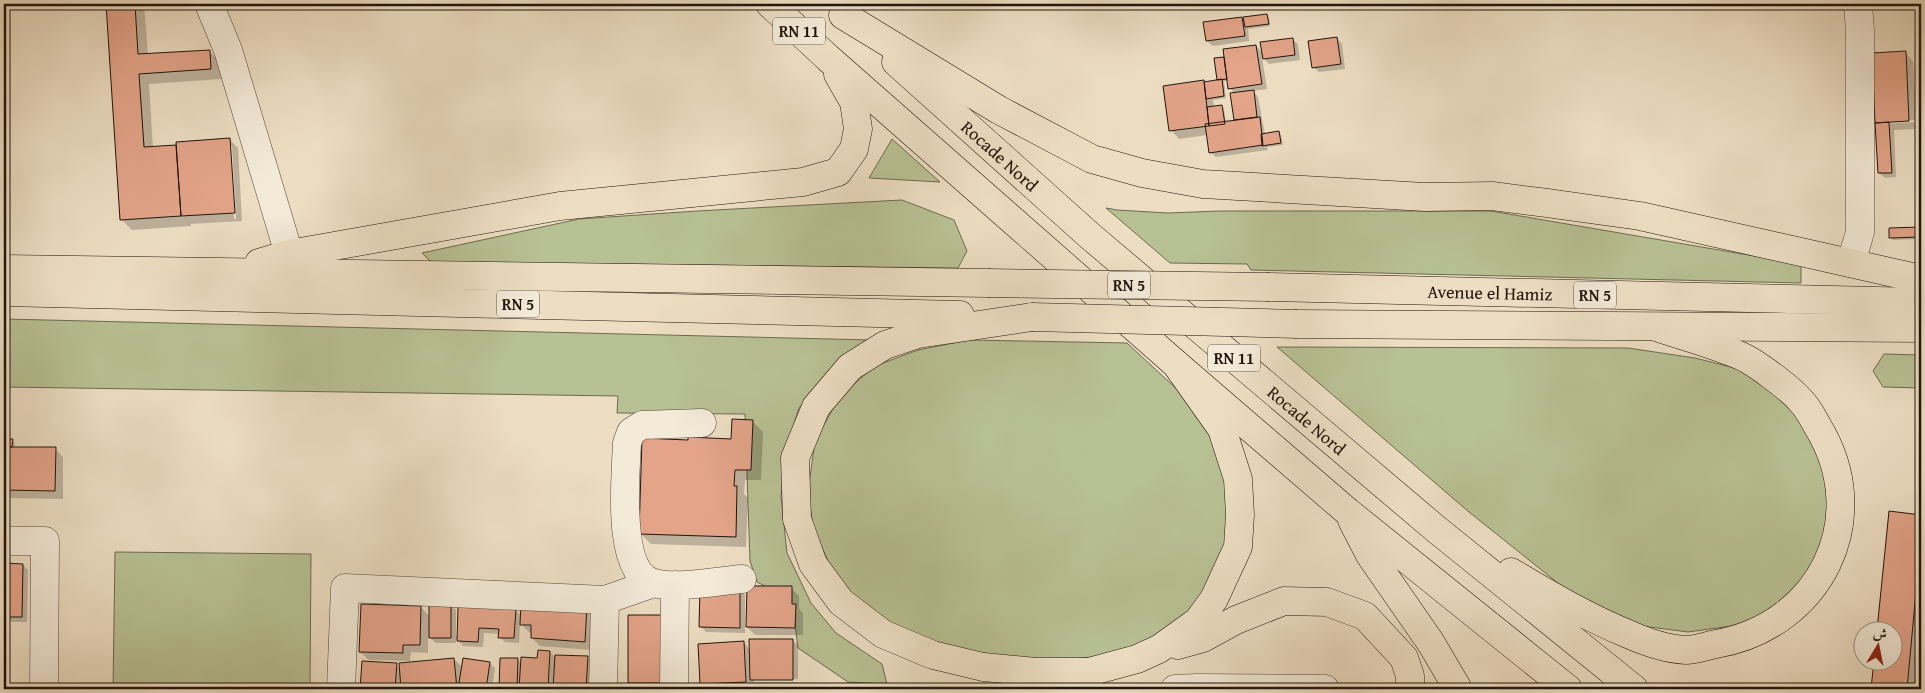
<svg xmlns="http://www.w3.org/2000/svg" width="1925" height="693" font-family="'Gentium Book Plus',Amiri,serif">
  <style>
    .green { fill: #b8c194; stroke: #6c6b50 }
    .shadow { fill: #0003; fill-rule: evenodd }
    .building { fill: #e3a489; stroke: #21150d }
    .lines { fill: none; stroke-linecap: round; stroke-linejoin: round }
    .minor-casing { stroke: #54473a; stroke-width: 29 }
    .highway-casing { stroke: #21150d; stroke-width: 29 }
    .minor { stroke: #f3ead8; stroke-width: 28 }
    .highway { stroke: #eddec3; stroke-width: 28 }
    .highway-bridge-casing { stroke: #21150d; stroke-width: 29; stroke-linecap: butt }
    .highway-bridge { stroke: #eddec3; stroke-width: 28 }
    .labels { text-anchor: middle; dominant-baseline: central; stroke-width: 4; stroke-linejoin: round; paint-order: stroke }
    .shield { fill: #f3ead8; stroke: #60554a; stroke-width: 1 }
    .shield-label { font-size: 16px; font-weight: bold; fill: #21150d }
    .street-label { font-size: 18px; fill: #21150d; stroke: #f3ead8 }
  </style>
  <rect width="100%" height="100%" fill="#eddec3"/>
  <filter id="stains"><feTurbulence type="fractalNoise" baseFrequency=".004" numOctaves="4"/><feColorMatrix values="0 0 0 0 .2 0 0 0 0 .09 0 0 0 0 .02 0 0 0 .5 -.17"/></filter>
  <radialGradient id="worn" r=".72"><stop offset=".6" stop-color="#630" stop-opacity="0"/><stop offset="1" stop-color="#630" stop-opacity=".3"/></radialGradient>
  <path class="green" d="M892 139 940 182 869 178Z
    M902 200 954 220 967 251 958 268 606 264H433L422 253 579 219 697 211Z
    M1106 208 1117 210 1168 213 1219 211H1491L1801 264V283L1251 270 1247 264 1170 263Z
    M4 319 872 340 816 386 799 408 786 449 781 497 787 553 811 603 836 633 882 664 887 684 848 682 798 648 793 608 776 592 757 582 750 561 745 414 617 413 618 396 4 387Z
    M969 340 1127 343 1194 405 1205 419 1231 486 1224 555 1191 614 1164 632 1137 645 1104 656 1050 661 988 654 947 646 892 624 849 591 828 561 813 526 808 492 815 441 840 396 875 366 918 350Z
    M1277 347 1628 348 1695 358 1747 371 1786 399 1825 462 1830 510 1824 540 1807 578 1779 607 1739 625 1688 632 1635 625 1569 592 1469 512Z
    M1884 354 1921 355V388L1883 387 1873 371Z
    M115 552 311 554 310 689H113Z"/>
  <path class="shadow" d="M108 4H144L148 55 209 51 220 61 221 79 149 84 153 148 230 140 238 148 242 221 191 224V226L132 230 121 219ZM229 146H232L236 219H234Z
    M1267 16 1269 18 1270 26 1248 29 1249 41 1213 46 1207 41 1242 18 1245 22Z
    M1337 38 1342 44 1345 69 1319 72 1313 67Z
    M1292 39 1298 44 1300 60 1269 64 1262 57 1267 89 1253 91 1258 97 1265 134 1279 132 1281 135 1283 145 1267 147 1268 150 1216 157 1210 152 1208 135 1179 139 1171 130 1204 83 1218 81 1223 58 1256 46 1263 53ZM1224 81H1229L1230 88 1235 94H1232L1235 121 1226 123 1224 109 1222 107 1214 108 1213 100 1226 98Z
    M1905 53 1913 61 1917 129 1894 130 1896 177 1885 178 1879 173 1873 54ZM1915 120V122L1883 124V121Z
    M1921 228V239L1893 240 1890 238V229Z
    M752 421 763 432 761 480H745L744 494 748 498 746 547 651 544 640 533 689 441 733 440Z
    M4 440H12L15 443 14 448 55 449 63 457V499L6 498 4 496Z
    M1890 513 1921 516V653L1918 689H1872L1875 660H1892V630H1878Z
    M4 565H23L28 570 27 622H4Z
    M791 588 799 596V609L803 613V635H755L747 627Z
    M740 590 745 595V633L706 632 701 627Z
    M451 604 456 610V636H458L515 610 522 616 586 607 594 615 593 650 540 646 532 638V633H530L520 623 519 643 505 642 500 637V634L484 633 483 647 463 646 456 638V643H436L428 636V653L411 652 410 661 369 660 360 652 421 607 430 617Z
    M630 616 681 689H636L629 683Z
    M792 640 798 645V679H754V682H798V685H756L753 682 754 689H707L701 683 744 643 751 650Z
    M550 652 556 658H588L593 663 592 689H500L501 659H517L522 664 538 660Z
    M454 659 463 668 490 663 495 668 492 689H402V685H400V689H361L363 662 396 665 400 669Z"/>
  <path class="building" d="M106 4H135L138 54 210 50 211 69 139 74 144 147 176 145 181 216 120 220Z
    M1267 14 1269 24 1245 27 1243 17Z
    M1242 17 1245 36 1206 41 1203 22Z
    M1337 37 1341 64 1312 68 1308 41Z
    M1293 38 1295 55 1263 59 1260 42Z
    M1256 45 1262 84 1228 89 1223 49Z
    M1906 51 1909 121 1875 123 1872 53Z
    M1224 57 1227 79 1217 80 1214 58Z
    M1222 79 1224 96 1206 99 1204 82Z
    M1204 80 1209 126 1169 131 1163 86Z
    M1254 90 1257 117 1234 120 1230 93Z
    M1222 105 1225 124 1209 126 1207 107Z
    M1260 117 1263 145 1209 153 1205 124Z
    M1889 122 1892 173H1878L1875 123Z
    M1279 131 1281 143 1262 146 1261 134Z
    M230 138 235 213 181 216 176 142Z
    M1921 227V237L1889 238V228Z
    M732 419 753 420 751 470H735L734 486H737L736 537 639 534 642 438 688 440V437L731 439Z
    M4 439H13L12 447H4Z
    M4 447H56L55 491 4 490Z
    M1889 511 1921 515V538L1907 689H1871L1874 660H1892V630H1877Z
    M4 563 23 564 22 617H4Z
    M747 586H792V604H796L795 628 746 627Z
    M700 588 740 589V628L699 627Z
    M429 603H451V638H429Z
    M521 603 587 605 585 642 531 638V625H520Z
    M361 604 421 606 420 645H403V653L359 652Z
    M458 606 516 609 514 638H498L499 629 479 628 478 642 457 641Z
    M628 615H668L673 683H628Z
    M749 639H793V680H750Z
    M744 641 746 682 700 684 698 644Z
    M538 650 550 651 548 689H519L521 657 537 658Z
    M555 655 588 656 586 689H553Z
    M454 658 457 689H401L399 663Z
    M463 658 490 662 486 689H458Z
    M500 658H518L517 689H499Z
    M362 661 397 663 395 689H360Z"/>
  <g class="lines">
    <defs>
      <path id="minor" d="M209 4 228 50 289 254
        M1851 263 1860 232V31L1858 4
        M702 423 642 425 631 432 627 443C626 474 615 573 654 583 676 589 719 581 742 579
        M4 541H45L44 689
        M605 600 654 583
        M341 689 345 588 605 600 603 689
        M674 689 675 585
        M1175 689 1197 688 1325 689"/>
      <g id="highway">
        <path d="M770 4 828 58 1176 364 1348 512 1568 689"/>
        <path d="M843 15 999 110 1092 159 1142 173 1203 184 1425 197 1492 196 1547 203 1640 216 1921 279"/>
        <path id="s1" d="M896 62 1090 236 1436 529 1634 689"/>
        <path d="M259 263 289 254 560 206 803 182 838 172 854 149 858 129 854 102 838 74"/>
        <path d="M4 269 988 283"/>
        <path id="s2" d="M1269 287 1921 302"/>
        <path d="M4 292 960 315"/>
        <path d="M1032 317 918 334 885 345 850 367 816 407 795 458 797 519 813 564 841 602 883 634 933 655 983 667 1036 672H1089L1137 659 1159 649 1198 621 1214 599 1238 547 1240 515 1238 479 1222 429 1176 364"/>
        <path d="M1297 324 1921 328"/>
        <path d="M1352 520 1370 555 1431 643 1458 689"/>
        <path d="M1511 572C1550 595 1586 617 1628 634 1646 642 1666 649 1686 650 1695 650 1706 646 1716 644 1820 626 1874 519 1818 427 1813 418 1808 408 1801 401 1791 389 1755 362 1741 356 1715 345 1686 337 1659 328"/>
        <path d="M1178 645 1203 638 1236 620 1284 601 1327 602 1365 616 1404 658 1410 676V689"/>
      </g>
    </defs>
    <use href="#minor" class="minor-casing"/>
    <use href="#highway" class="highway-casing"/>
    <use href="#minor" class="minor"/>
    <use href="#highway" class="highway"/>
    <defs>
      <path id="highway-bridge" d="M988 283 1269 287
        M1032 317 1297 324"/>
    </defs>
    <use href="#highway-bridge" class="highway-bridge-casing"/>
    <use href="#highway-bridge" class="highway-bridge"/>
  </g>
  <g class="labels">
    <g class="shield">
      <rect x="773" y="17.5" width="52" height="27" rx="4"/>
      <rect x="1108" y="271.5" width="42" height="27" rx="4"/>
      <rect x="1574" y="281.5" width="42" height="27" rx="4"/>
      <rect x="497" y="290.5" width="42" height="27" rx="4"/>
      <rect x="1208" y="344.5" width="52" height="27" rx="4"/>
    </g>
    <g class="shield-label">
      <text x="799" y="31">RN 11</text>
      <text x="1129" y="285">RN 5</text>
      <text x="1595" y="295">RN 5</text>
      <text x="518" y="304">RN 5</text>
      <text x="1234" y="358">RN 11</text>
    </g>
    <g class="street-label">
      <text stroke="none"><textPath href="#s1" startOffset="140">Rocade Nord</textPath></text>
      <text stroke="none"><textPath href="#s2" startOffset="221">Avenue el Hamiz</textPath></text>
      <text stroke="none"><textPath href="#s1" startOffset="545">Rocade Nord</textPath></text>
    </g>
  </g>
  <rect width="1925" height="693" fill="none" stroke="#eddec3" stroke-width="20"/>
  <rect x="5" y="5" width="1915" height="683" fill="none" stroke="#21150d" stroke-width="2.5"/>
  <rect x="10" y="10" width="1905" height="673" fill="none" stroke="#21150d"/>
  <g transform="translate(1878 646) rotate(10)"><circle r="24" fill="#f3ead8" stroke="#9f9587"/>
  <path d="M0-4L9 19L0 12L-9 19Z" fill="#8f2418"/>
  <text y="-8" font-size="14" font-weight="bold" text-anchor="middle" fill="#21150d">ش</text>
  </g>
  <rect width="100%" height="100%" filter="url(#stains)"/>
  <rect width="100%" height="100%" fill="url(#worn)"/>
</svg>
